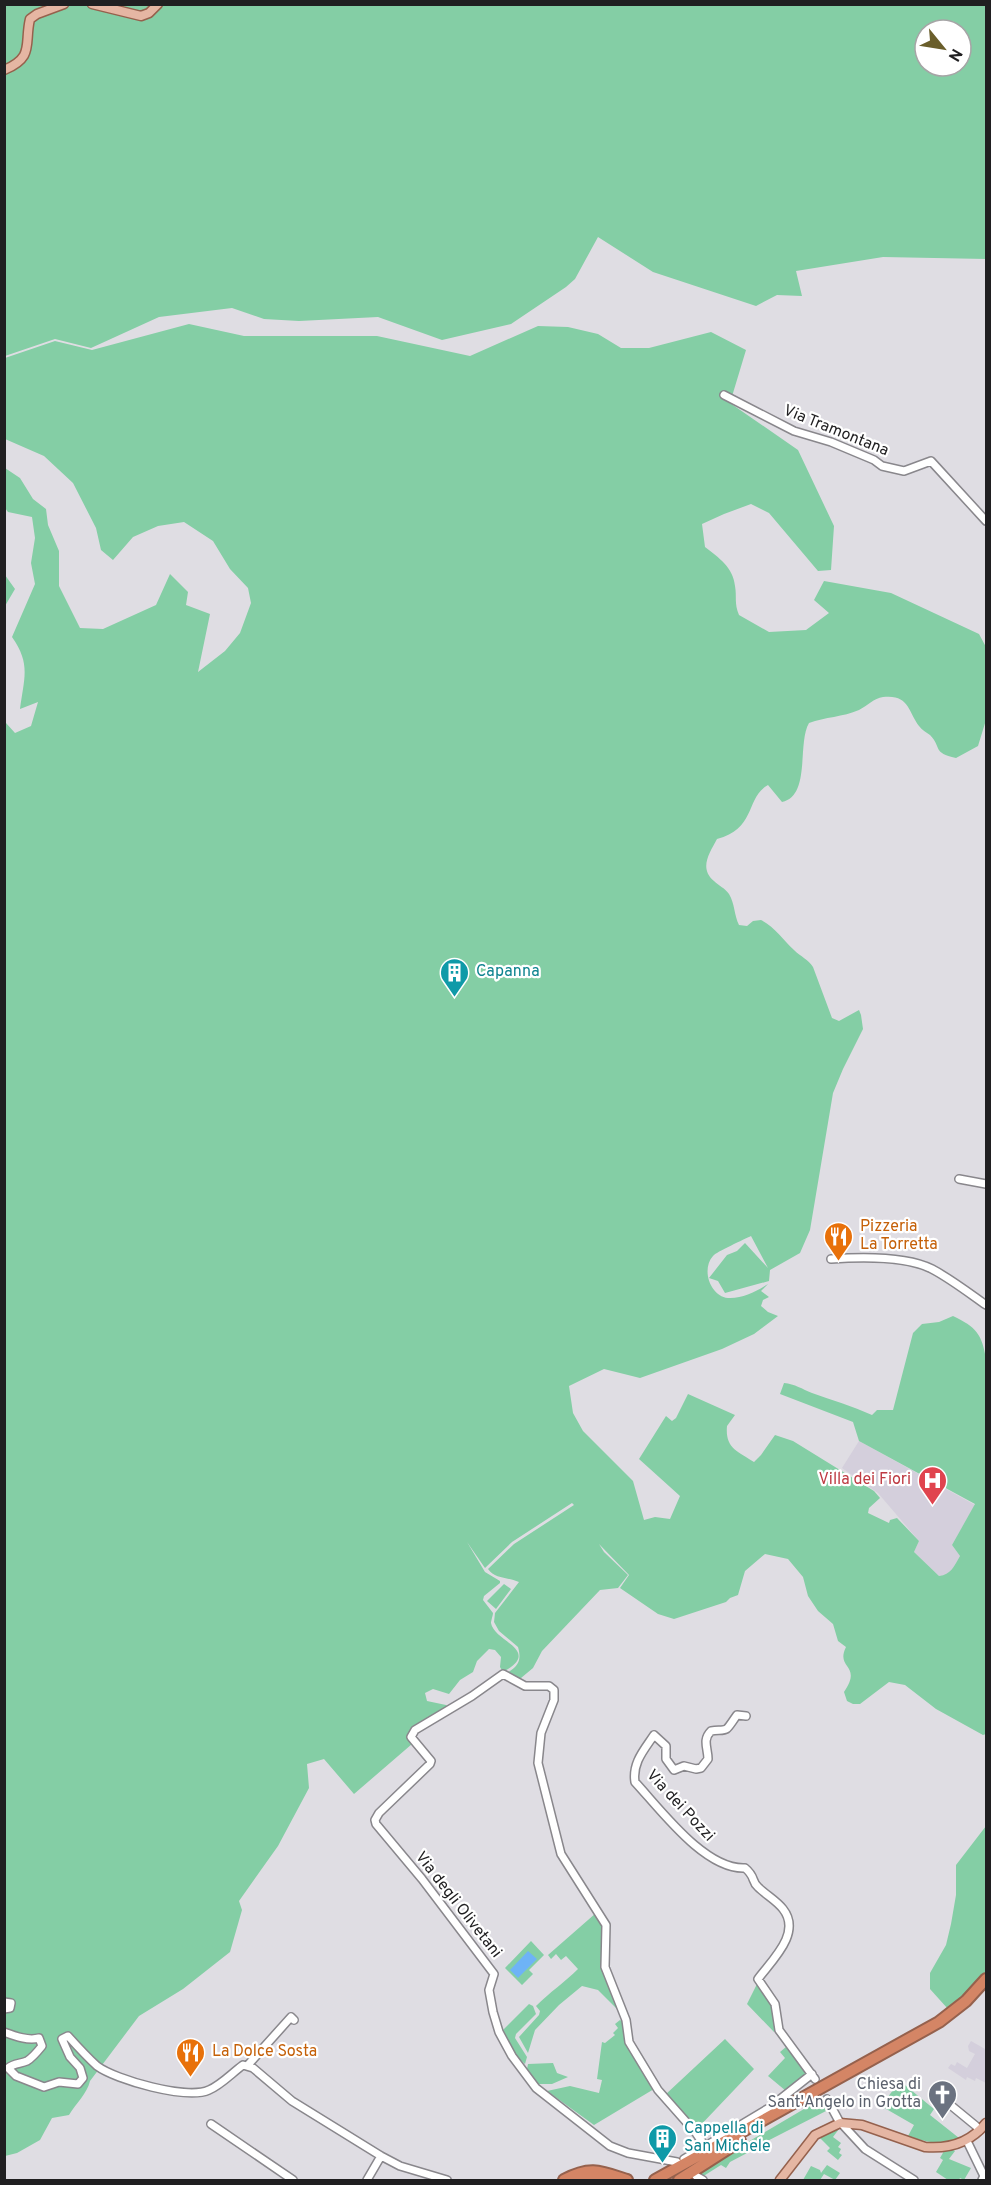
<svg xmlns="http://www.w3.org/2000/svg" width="991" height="2185" font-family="Overpass,sans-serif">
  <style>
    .built { fill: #d4cfdc }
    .green { fill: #84cea5; fill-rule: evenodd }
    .water { fill: #6eb3f6 }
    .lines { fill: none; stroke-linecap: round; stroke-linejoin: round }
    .minor-casing { stroke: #89878c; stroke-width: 10 }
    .major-casing { stroke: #95614d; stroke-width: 11 }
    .highway-casing { stroke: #95614d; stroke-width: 14 }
    .minor { stroke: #fff; stroke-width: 7 }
    .major { stroke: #e5b6a3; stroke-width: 8 }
    .highway { stroke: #d48565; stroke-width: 10 }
    .labels { text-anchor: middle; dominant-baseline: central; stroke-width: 4.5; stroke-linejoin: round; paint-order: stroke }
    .street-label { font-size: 16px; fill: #201f21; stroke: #fff }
    .culture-label { font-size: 16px; fill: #0d838f; stroke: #fff; text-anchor: start }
    .food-label { font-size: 16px; fill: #c56008; stroke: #fff; text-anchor: start }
    .health-label { font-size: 16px; fill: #be3a42; stroke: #fff; text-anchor: end }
    .worship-label { font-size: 16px; fill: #5b616d; stroke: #fff; text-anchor: end }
  </style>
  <rect width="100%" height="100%" fill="#dfdde3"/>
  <path class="built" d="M859 1441 975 1505 952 1545 960 1556 951 1572 946 1575 939 1576 914 1552 919 1541 878 1493 842 1468Z
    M971 2041 985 2049 986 2047V2083L976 2078 975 2081 967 2077 966 2080 948 2068 951 2064 955 2066 957 2062 967 2068 975 2054 969 2051 968 2046Z"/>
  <path class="green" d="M4 5H986V259L883 257 796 271 802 296 777 295 756 306 653 272 598 237 575 279 566 287 511 324 442 340 378 317 299 321 264 319 232 308 159 317 91 348 55 339 5 356ZM925 30H961V66H925Z
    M189 324 244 336H377L470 356 538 326 568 327 598 334 621 348H649L711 332 746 350 730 403 798 450 834 526 831 570 818 571 769 513 751 504 724 514 702 524 705 547C719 558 733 567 735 586 737 597 734 603 739 615L769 632 806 630 829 613 814 600 824 581 891 593 979 634 986 647V720L978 746 956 758C932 753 942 747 930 735 926 732 922 730 919 726 908 711 909 694 883 697 874 698 867 706 859 710 843 717 825 717 809 723 797 743 811 796 782 802L768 785C745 798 757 828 717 839 709 854 699 868 714 881 719 886 725 888 729 894 735 904 734 915 739 925L747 926 753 921 761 920C775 927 783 940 794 950 801 957 808 959 813 967L832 1018 839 1021 859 1010 861 1015 863 1029 843 1069 833 1093 810 1230 800 1253 770 1270 769 1281 725 1293 718 1281 709 1278 727 1255 737 1251 745 1243 768 1268 751 1236C745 1239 716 1252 713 1256 701 1269 710 1296 728 1298 742 1299 757 1291 768 1284L761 1291 769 1297 763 1300 761 1306 768 1312 778 1316 754 1334 722 1349 640 1378 604 1369 569 1386 573 1413 583 1431 633 1481 644 1520 655 1517 670 1519 680 1496 639 1459 666 1416 672 1421 676 1418 688 1394 735 1415 727 1426C725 1448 737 1451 754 1462L761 1455 775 1435 793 1441 874 1491 880 1498 869 1508 868 1513 889 1523 890 1520 897 1518 919 1541 914 1552 939 1576C951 1575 954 1566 960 1556L952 1545 975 1504 859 1441 853 1422 780 1394 784 1383C795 1384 802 1389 812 1393 832 1400 852 1406 872 1415L877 1410H893L913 1333 922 1324 939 1322 953 1316C976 1327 982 1334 986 1359V1734L983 1735 936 1709 905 1685 889 1682 860 1704H853L847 1701 844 1692C863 1664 835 1669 846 1647L838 1641 833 1624 818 1611 808 1596 803 1577 788 1559 765 1554 745 1571 738 1595 730 1598 726 1602 674 1619 658 1614 620 1588 629 1575 599 1544 604 1552 628 1575 618 1588 600 1590 542 1651 533 1668 521 1678 515 1680 505 1674C518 1667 522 1661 518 1647L499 1631 494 1622 495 1613 519 1582C507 1577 495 1579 488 1569L514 1544 574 1505 572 1503 512 1542 485 1568 467 1542 485 1572 500 1581V1583L484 1596 483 1600 493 1613C493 1615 491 1621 491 1623 494 1642 543 1650 503 1672L500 1667 501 1657 495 1650 489 1649 477 1661 473 1672 460 1680 449 1694 433 1689 425 1693 427 1701 446 1705 448 1707 413 1728 408 1738 412 1744 354 1794 324 1759 307 1764 309 1788 278 1846 239 1901 242 1910 230 1952 183 1989 139 2016 90 2081C87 2094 76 2103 69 2115L52 2118 40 2140 17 2153 5 2156 4 719 6 723 15 733 31 726 38 702 20 709C24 678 31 664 12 637L35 584 31 563 35 538 32 517 8 512 5 508V468L20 478 33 499 46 509 48 525 59 551V586L80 628 103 629 156 605 170 574 188 592 186 605 210 614 198 672 225 651 240 633 251 603 248 588 230 569 213 541 184 522 158 526 133 537 113 560 101 550 96 528 73 483 44 456 5 439V358L55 341 92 350Z
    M5 575 15 589 5 606Z
    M504 1584 511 1589 496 1609 487 1601Z
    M986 1826V1971L977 1984 948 2009 930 1989V1973L946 1945 951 1924 956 1895V1865Z
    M596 1913 604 1925 603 1968 622 2014 598 1990 582 1986 559 2005 535 2030 528 2053 519 2037 539 2015 540 2011 536 2006C550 1992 565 1982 578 1969L566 1956 561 1960 556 1954 551 1959 548 1955Z
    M531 1941 544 1955 529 1970 533 1974 522 1985 505 1968Z
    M758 1982 773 2005 777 2029 774 2032 747 2004Z
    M529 2004 533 2006 536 2014 516 2034 515 2038 527 2057 525 2064 516 2056 502 2031Z
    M620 2020 623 2022 625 2041 654 2089 594 2125 547 2091 570 2086 599 2093 602 2080 597 2079 602 2042 605 2043 615 2035 613 2033 618 2028 615 2024Z
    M725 2039 754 2069 696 2130 665 2095Z
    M786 2047 808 2074 786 2091 768 2076 785 2058 780 2052Z
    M553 2063 557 2073 568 2077 552 2084H538L527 2069 528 2064Z
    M900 2081 934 2109 930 2115 959 2138C941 2146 926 2142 908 2136L914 2125 881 2106Z
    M821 2099 828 2110 748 2151 749 2152 730 2162 726 2168 721 2165 702 2177 695 2173Z
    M839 2129 833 2137 841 2143 838 2147 841 2149 839 2153 842 2155 838 2160 827 2151 830 2148 819 2137 833 2130Z
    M951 2149 955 2151 949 2159 971 2168 964 2180 960 2178 959 2180H948L936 2172 943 2160 940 2158 944 2151Z
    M827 2165 840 2173 835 2180 824 2174 820 2180H803L811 2166 820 2170 821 2173Z"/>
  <path class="water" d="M528 1951 537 1959 518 1978 510 1970Z"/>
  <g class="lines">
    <defs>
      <path id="minor" d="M724 395 794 431 831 442 874 460 882 466 904 471 931 461 986 521
        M959 1179 986 1184
        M831 1259C860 1257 906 1256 932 1269 951 1279 969 1293 986 1305
        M746 1716 737 1715C724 1733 730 1729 711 1731 702 1740 708 1748 708 1759L701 1768 696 1769 684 1766 674 1770 666 1759V1746L654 1735C644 1750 632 1763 635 1782 661 1810 705 1870 745 1868 756 1877 751 1881 758 1887 766 1895 776 1900 783 1909 802 1933 772 1960 758 1979L775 2004 779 2030 815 2079
        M4 2002 11 2003 10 2008 4 2009
        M4 2032C15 2036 28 2041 39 2038L42 2046C38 2051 32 2058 27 2061 20 2064 14 2063 8 2068L16 2076 44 2087 59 2082 78 2084 83 2078 80 2068 70 2057 62 2039 68 2036C77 2046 87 2057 97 2066 116 2080 187 2100 209 2090 221 2085 232 2073 243 2065L253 2068 292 2101 381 2156 400 2166 447 2180
        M247 2066 291 2017 294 2020
        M827 2099 840 2123
        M948 2103 976 2126 979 2131
        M841 2123 865 2149 914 2180
        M211 2124 293 2180
        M967 2141 984 2176 982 2180
        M684 2159 769 2108 812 2074
        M679 2164 677 2162 628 2153 610 2146 536 2088 512 2056 499 2032 493 2012 489 1990 494 1974 422 1879 376 1824 375 1820 379 1813 430 1764 431 1761 411 1737 415 1730 472 1696 503 1674 525 1686H549L554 1690V1700L541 1733 538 1763 561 1854 606 1925 605 1967 626 2020 629 2042 658 2090 696 2133 704 2145
        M696 2176 703 2180
        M367 2180 381 2156"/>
      <path id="major" d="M92 4 141 16 149 13 158 4
        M4 70C35 57 24 44 30 19L37 14 64 4
        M780 2180 815 2135 840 2123 862 2125 925 2147C949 2149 971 2142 986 2123"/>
      <path id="highway" d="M564 2180C590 2166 600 2171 627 2180
        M580 2180 594 2178 608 2180
        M655 2180 939 2022 966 2001 986 1979
        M679 2180 740 2141"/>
    </defs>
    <use href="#minor" class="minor-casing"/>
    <use href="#major" class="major-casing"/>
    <use href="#highway" class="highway-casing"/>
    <use href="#minor" class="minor"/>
    <use href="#major" class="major"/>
    <use href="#highway" class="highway"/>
  </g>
  <defs>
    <symbol id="building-pin" viewBox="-11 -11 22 30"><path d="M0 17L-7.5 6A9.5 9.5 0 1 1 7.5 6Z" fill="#0f9aa8" stroke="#fff"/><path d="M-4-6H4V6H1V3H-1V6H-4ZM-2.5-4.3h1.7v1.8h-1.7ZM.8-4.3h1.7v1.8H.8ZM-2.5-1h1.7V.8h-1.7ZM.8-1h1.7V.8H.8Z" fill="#fff"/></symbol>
    <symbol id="restaurant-pin" viewBox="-11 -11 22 30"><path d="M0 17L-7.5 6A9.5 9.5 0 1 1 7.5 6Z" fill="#e8710a" stroke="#fff"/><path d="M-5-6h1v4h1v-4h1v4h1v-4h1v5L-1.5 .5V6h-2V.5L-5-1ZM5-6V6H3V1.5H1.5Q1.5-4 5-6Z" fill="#fff"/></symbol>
    <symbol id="hospital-pin" viewBox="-11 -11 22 30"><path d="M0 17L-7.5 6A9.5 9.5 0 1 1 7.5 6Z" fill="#e0444e" stroke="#fff"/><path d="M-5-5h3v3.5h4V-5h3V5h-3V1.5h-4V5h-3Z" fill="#fff"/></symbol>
    <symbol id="church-pin" viewBox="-11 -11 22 30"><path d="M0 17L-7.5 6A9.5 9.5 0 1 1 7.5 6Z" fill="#6b7280" stroke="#fff"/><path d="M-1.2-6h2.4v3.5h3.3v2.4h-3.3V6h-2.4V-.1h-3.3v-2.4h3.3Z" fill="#fff"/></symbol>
  </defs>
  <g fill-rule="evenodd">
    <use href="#building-pin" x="438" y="956" width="33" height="45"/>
    <use href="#restaurant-pin" x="822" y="1220" width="33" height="45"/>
    <use href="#hospital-pin" x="916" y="1464" width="33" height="45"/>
    <use href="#restaurant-pin" x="174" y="2036" width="33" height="45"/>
    <use href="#church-pin" x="926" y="2078" width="33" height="45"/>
    <use href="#building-pin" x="646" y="2122" width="33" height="45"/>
  </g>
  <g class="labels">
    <g class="street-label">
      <text transform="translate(836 431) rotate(22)">Via Tramontana</text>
      <text transform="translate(680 1806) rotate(47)">Via dei Pozzi</text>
      <text transform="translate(458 1905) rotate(52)">Via degli Olivetani</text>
    </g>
    <g class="culture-label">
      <text x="476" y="972">Capanna</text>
      <text x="684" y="2129">Cappella di<tspan x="684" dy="18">San Michele</tspan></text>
    </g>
    <g class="food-label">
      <text x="860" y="1227">Pizzeria<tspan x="860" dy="18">La Torretta</tspan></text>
      <text x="212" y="2052">La Dolce Sosta</text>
    </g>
    <g class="health-label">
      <text x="911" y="1480">Villa dei Fiori</text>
    </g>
    <g class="worship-label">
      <text x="921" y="2085">Chiesa di<tspan x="921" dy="18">Sant'Angelo in Grotta</tspan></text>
    </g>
  </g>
  <rect width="991" height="2185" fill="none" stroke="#201f21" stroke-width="12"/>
  <g transform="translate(943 48) rotate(120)"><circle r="28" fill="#ffffff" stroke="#a6a5a6" stroke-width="1.5"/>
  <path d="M0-4.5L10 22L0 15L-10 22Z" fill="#6a5e2b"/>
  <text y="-9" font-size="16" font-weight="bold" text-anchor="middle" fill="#201f21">N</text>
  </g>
</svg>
